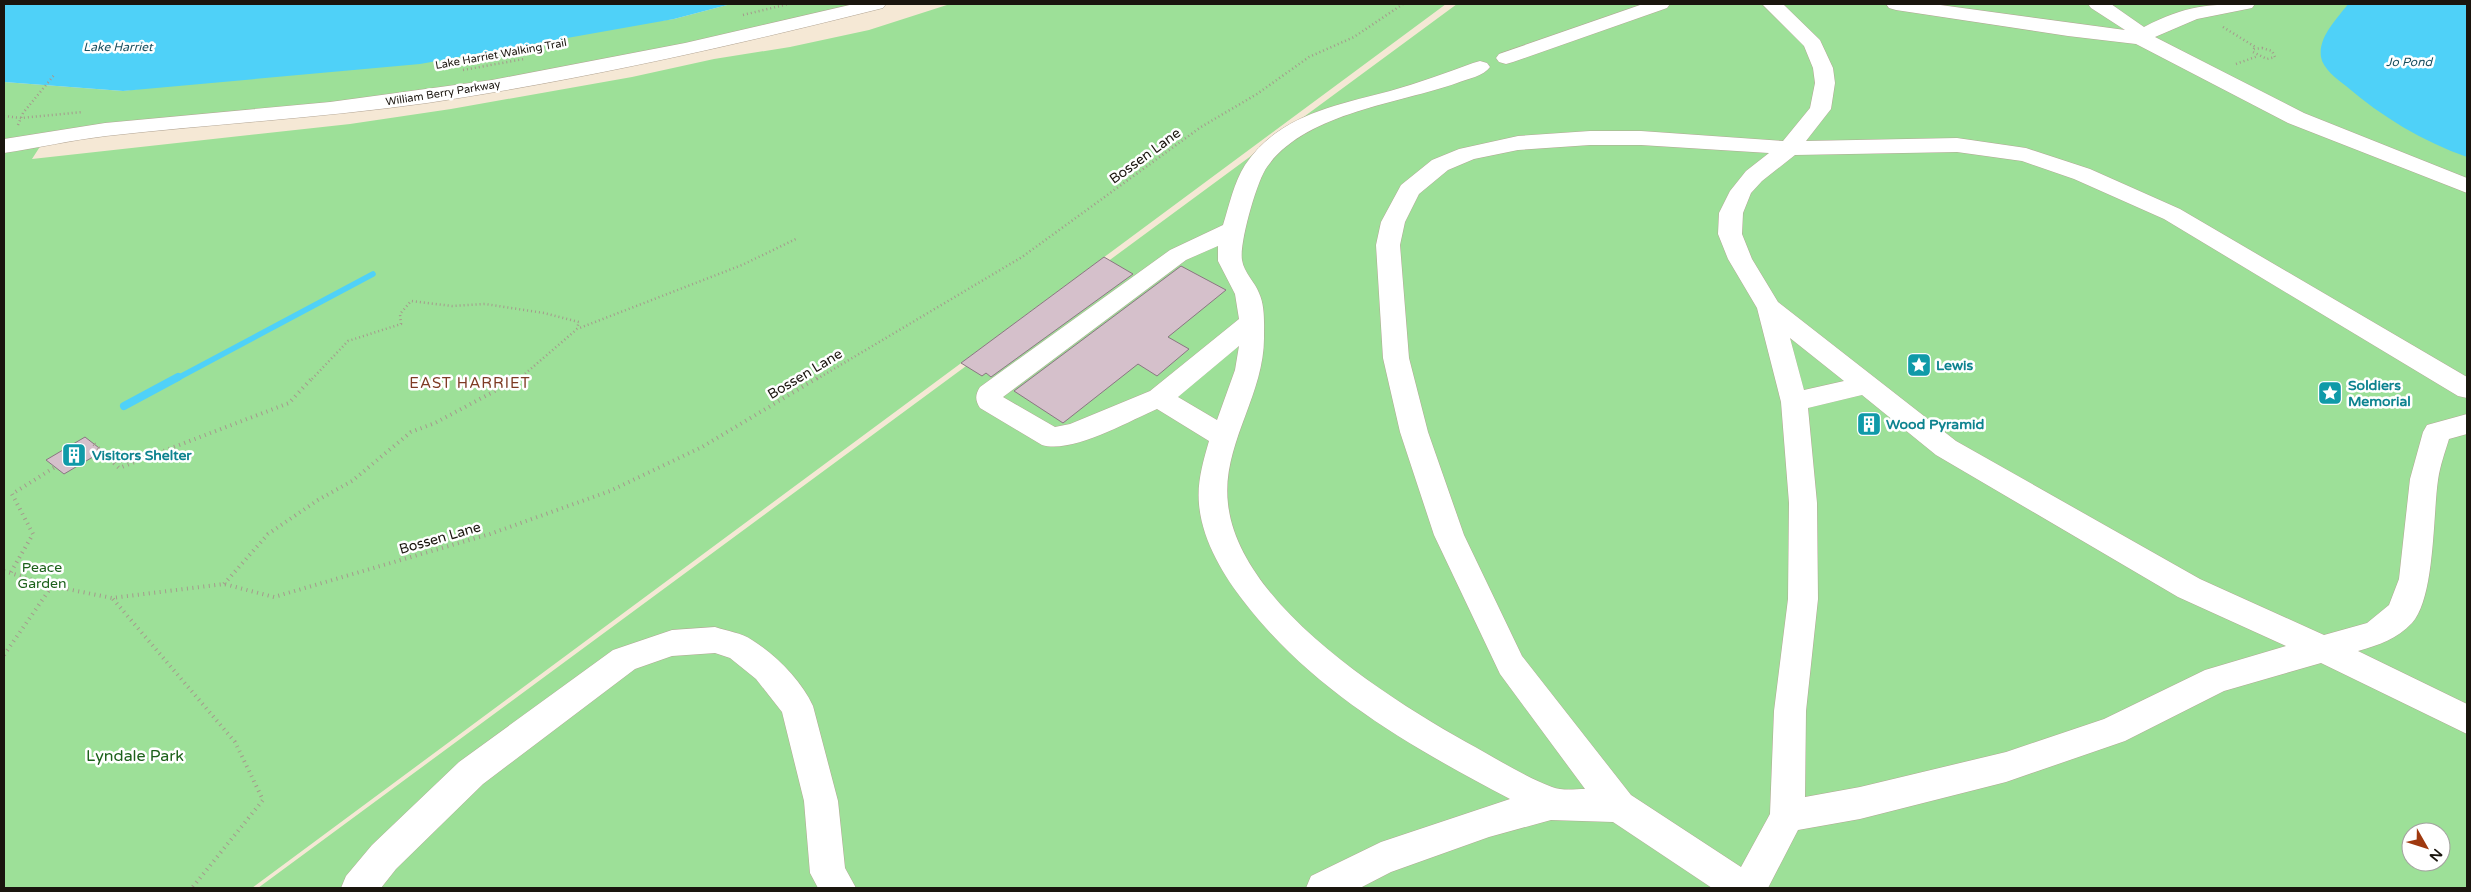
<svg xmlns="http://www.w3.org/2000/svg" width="2471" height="892" font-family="'Varela Round',sans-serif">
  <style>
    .green { fill: #9de098; fill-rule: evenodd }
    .water { fill: #4fd1f8 }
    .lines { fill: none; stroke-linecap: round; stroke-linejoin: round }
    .stream-far1 { stroke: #4fd1f8; stroke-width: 5.5 }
    .stream { stroke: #4fd1f8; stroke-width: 8 }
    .building { fill: #d5c0cb; stroke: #8a7681 }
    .minor-casing { stroke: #b3a695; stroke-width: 1 }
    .path-far1 { stroke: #a49a8c; stroke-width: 2.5; stroke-dasharray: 1 3; stroke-linecap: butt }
    .path { stroke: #a49a8c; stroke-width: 4; stroke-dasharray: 1 4.5; stroke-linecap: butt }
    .minor { fill: #fff; fill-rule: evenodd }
    .labels { text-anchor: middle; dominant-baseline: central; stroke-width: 5; stroke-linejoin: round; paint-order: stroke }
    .far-street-label { font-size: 11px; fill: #1a150e; stroke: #fff }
    .far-water-label { font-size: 12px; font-style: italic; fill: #194f5f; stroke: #fff }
    .street-label { font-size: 14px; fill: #1a150e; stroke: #fff }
    .culture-label { font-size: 14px; font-weight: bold; fill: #0d838f; stroke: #fff; text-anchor: start }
    .park-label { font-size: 14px; fill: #1d611b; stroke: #fff }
    .neighbourhood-label { font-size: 15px; letter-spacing: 1px; fill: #7e3b24; stroke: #fff }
    .near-park-label { font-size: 16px; fill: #1d611b; stroke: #fff }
  </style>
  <rect width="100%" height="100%" fill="#f5e8d5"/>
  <path class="green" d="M731 4H876L558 75 103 130 4 146V82L123 91 674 19Z
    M950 4H1446L252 888H4V149L41 145 32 159 350 124 451 109 632 77 714 59 790 47 869 30Z
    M1457 4H2467V888H258ZM2411 832H2441V862H2411Z"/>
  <path class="water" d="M4 4H731L674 19 420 64 123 91 4 82Z
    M2348 4H2467V157C2422 141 2382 117 2346 86 2337 79 2323 69 2321 57 2318 37 2337 19 2348 4Z"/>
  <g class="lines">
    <path class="stream-far1" d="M176 379 373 274"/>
    <path class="stream" d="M124 406 178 377"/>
  </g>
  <path class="building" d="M1104 257 1133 274 991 377 986 373 982 376 961 363Z
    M1181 266 1226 290 1168 337 1189 349 1157 376 1138 364 1063 423 1014 391Z
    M85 437 103 451 64 474 46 460Z"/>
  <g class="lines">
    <defs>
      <path id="minor" d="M854 4H886L883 8C732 46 580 80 427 103 320 118 212 124 106 136 71 140 38 148 4 153V139L105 123 330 102 492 80 685 43Z
        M1643 4H1670L1667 8 1513 62 1506 64 1499 62 1496 58 1499 54Z
        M1762 4H1783L1820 40 1833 68 1835 83 1831 109 1806 141 1957 138 2026 148 2090 169 2180 209 2467 377V398L2458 396 2164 219 2074 179 2022 161 1957 152 1795 155 1762 181 1751 193 1743 213 1742 234 1752 259 1778 302 1956 441 2200 579 2324 635 2367 623 2389 605 2399 579 2410 479 2423 432 2427 425 2467 414V434L2449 439C2445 452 2440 466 2438 480 2433 514 2435 598 2412 623 2397 639 2379 645 2358 651L2467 704V734L2321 663 2224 691 2125 741 2006 782 1860 819 1798 830 1768 888H1712L1613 822 1551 820 1489 837 1391 872 1360 888H1306L1311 876 1381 842 1510 799C1411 747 1314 692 1245 603 1223 575 1202 540 1199 504 1197 482 1203 462 1209 441L1157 409C1129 421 1072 454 1042 445L980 408C975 400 975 395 980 387L1170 250 1223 225C1229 206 1234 182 1245 165 1278 115 1337 105 1390 91 1418 83 1446 73 1473 63L1480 61 1487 63 1490 67C1484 76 1467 79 1457 83 1397 104 1305 113 1267 167 1257 180 1239 244 1242 260 1244 273 1255 282 1259 293 1265 306 1264 322 1264 336 1265 395 1221 445 1228 504 1239 604 1386 697 1466 742 1492 756 1525 777 1552 787 1562 791 1575 789 1585 789L1500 674 1434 535 1400 432 1383 358 1376 245 1381 222 1401 185 1432 160 1459 149 1518 136 1590 131H1641L1783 141 1810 108 1815 83 1813 68 1804 46ZM1590 145H1641L1769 153 1746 171 1730 191 1719 213 1718 234 1728 259 1757 308 1781 402 1789 503 1788 599 1774 711 1770 814 1741 867 1631 795 1522 656 1464 535 1428 432 1409 358 1400 245 1405 222 1419 194 1448 170 1474 159 1518 150ZM1218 246V261L1235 294 1239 319 1150 391 1070 424 1055 427 1003 397 1186 260ZM1790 338 1844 381 1804 390ZM1239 346 1235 370 1217 420 1178 397ZM1862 395 1936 455 2178 597 2286 646 2205 670 2104 719 2006 752 1860 787 1805 797 1806 711 1818 599 1817 503 1808 408Z
        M1886 4H1933L2125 30 2091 8 2088 4H2111L2144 27C2186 5 2209 4 2255 4L2252 8 2197 19 2155 37 2304 113 2467 178V193L2288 123 2136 44 2068 36 1896 10 1889 8Z
        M715 627C727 631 742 633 752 640 776 655 801 680 813 706L838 801 845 868 856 888H818L810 873 804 801 782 712 756 679 730 658 715 653 672 656 635 669 483 784 396 869 381 888H341L346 876 372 845 459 762 613 650 672 630Z"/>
    </defs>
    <use href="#minor" class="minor-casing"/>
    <path class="path-far1" d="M743 15 788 4
      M2223 27 2257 48
      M2262 48 2272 51 2275 57 2267 59 2253 52 2254 49Z
      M2236 64 2258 56
      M463 70 524 59
      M4 116 21 118 83 112
      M18 125 23 113 55 74
      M312 379 348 341 401 324 400 314 411 301 452 306 485 304 544 313 579 322 577 328
      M519 379 577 329 742 265 796 239
      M817 379 1022 257 1201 127 1257 94 1309 57 1354 37 1403 4"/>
    <path class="path" d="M94 444 119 468 289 403 313 377
      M4 571 52 586 112 598 224 584 274 597 490 534 610 491 702 447 819 377
      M11 572 33 534 12 494 55 467
      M224 584 268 534 318 500 352 481 411 432 435 423 521 377
      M113 599 235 742 263 800 192 888
      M4 655 52 586"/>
    <use href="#minor" class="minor"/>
  </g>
  <defs>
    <symbol id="sight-square" viewBox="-11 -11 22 22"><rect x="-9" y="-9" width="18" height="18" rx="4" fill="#0f9aa8" stroke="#fff"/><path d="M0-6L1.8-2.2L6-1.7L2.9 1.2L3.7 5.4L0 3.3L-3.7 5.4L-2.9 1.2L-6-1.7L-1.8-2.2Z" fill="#fff"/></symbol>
    <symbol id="building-square" viewBox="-11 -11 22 22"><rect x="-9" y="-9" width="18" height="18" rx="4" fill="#0f9aa8" stroke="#fff"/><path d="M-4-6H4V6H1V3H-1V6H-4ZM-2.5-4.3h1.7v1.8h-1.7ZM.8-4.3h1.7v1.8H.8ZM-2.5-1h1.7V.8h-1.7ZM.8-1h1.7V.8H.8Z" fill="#fff"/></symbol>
  </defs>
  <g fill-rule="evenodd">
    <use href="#sight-square" x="1905" y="351" width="28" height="28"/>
    <use href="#sight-square" x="2316" y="379" width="28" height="28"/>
    <use href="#building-square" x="1855" y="410" width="28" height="28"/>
    <use href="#building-square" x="60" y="441" width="28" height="28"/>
  </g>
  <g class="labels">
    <g class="far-street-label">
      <text transform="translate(501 54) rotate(-10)">Lake Harriet Walking Trail</text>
      <text transform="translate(443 93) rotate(-9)">William Berry Parkway</text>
    </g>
    <g class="far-water-label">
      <text x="118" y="47">Lake Harriet</text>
      <text x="2409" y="62">Jo Pond</text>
    </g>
    <g class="street-label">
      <text transform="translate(1145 156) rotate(-36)">Bossen Lane</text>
      <text transform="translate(805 374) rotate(-31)">Bossen Lane</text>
      <text transform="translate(440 538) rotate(-16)">Bossen Lane</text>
    </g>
    <g class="culture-label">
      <text x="1936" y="365">Lewis</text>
      <text x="2348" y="385">Soldiers<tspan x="2348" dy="16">Memorial</tspan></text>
      <text x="1886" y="424">Wood Pyramid</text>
      <text x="92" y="455">Visitors Shelter</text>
    </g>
    <g class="park-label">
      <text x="42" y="567">Peace<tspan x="42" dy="16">Garden</tspan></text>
    </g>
    <g class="neighbourhood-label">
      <text x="470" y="383">EAST HARRIET</text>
    </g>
    <g class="near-park-label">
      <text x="135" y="756">Lyndale Park</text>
    </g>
  </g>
  <rect width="2471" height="892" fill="none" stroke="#1a150e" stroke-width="10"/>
  <g transform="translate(2426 847) rotate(129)"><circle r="24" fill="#ffffff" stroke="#a3a19f"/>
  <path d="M0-4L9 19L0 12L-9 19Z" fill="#9f390f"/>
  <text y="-8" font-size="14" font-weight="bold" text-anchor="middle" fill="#1a150e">N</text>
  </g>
</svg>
